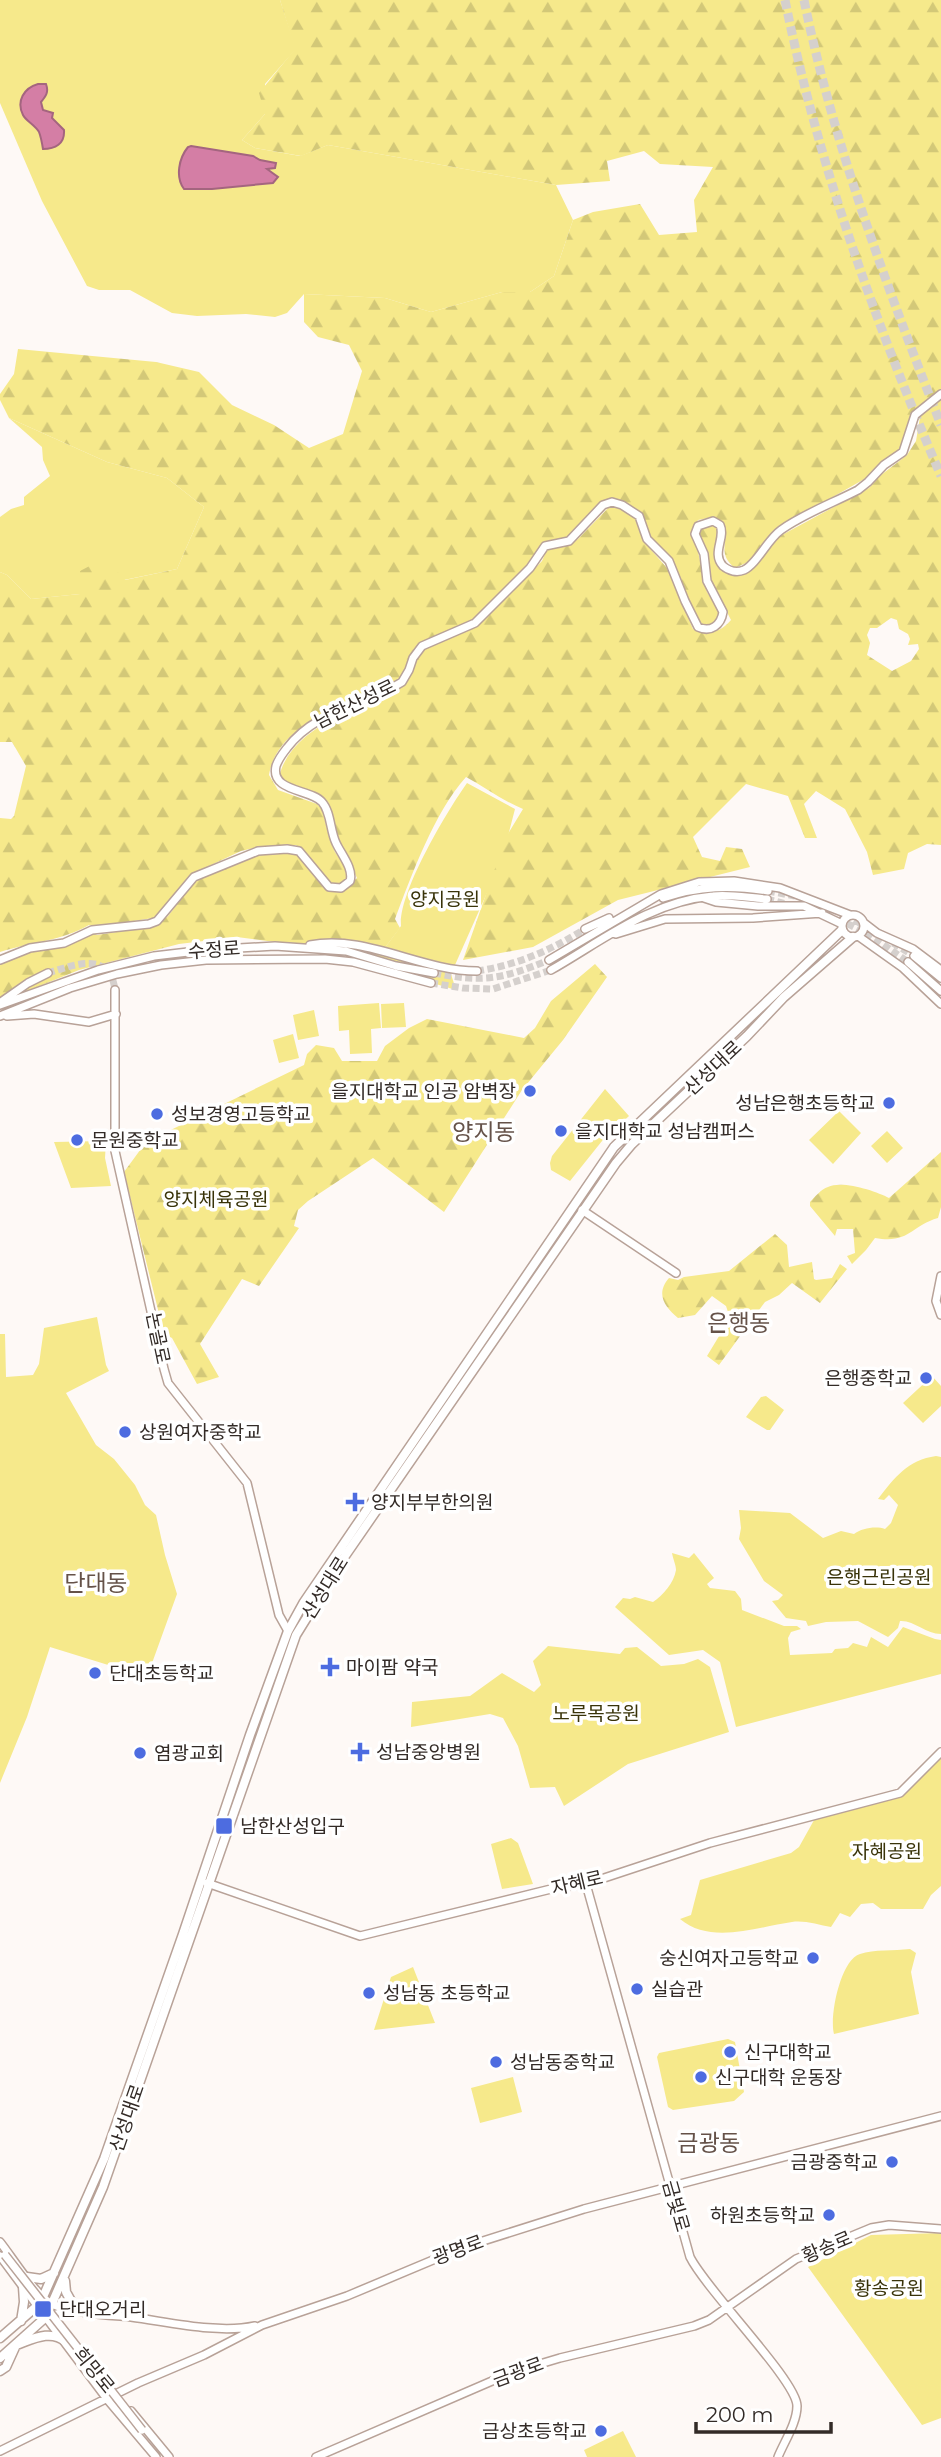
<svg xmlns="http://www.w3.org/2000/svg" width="941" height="2457" font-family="Montserrat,'Noto Sans KR',sans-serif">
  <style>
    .green { fill: #f6e98b }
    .forest { fill: url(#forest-firs); fill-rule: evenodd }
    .water { fill: #d47ea5; stroke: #a4657f; stroke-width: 2 }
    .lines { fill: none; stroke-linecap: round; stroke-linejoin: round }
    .secondary-tunnel { stroke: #d5d0cd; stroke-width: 7; stroke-dasharray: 7 3.5; stroke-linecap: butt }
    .highway-tunnel { stroke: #d5d0cd; stroke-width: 9; stroke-dasharray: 9 4.5; stroke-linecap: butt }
    .secondary-casing { stroke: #b8a298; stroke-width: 10 }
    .primary-casing { stroke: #b8a298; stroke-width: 11 }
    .secondary { stroke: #fff; stroke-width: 7 }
    .primary { stroke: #fff; stroke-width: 8 }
    .secondary-bridge-casing { stroke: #b8a298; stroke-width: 10; stroke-linecap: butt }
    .secondary-bridge { stroke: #fff; stroke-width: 7 }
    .poi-dot { fill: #4d6ce0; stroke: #fff; stroke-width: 2.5 }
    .labels { text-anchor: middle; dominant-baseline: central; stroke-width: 7; stroke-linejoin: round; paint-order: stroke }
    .street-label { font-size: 19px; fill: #332b27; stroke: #fff }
    .park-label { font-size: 19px; fill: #393309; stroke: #fff }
    .poi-label { font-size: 19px; fill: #332b27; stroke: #fff; text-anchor: start }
    .quarter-label { font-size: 23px; fill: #655249; stroke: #fff }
  </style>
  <defs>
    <pattern id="forest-firs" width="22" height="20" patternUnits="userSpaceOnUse" patternTransform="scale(1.75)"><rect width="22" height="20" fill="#f6e98b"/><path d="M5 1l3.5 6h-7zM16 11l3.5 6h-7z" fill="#d3c878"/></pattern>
  </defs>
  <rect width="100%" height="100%" fill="#fef9f6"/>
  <path class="green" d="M0 0H280L296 49 265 84V114L242 140 255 148 300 156 328 145 556 185 573 220 554 276 530 292H502L431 312 385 298 304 294 287 313 275 317 246 314 197 316 172 313 130 290H99L87 286 42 201 0 103Z
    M9 418 107 462 167 478 204 507 177 569 124 580 80 594 31 599 7 575 0 572V517L11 509 24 505V497L50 476 43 460 42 447Z
    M467 783 515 809 502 859 451 974 456 990 372 965 401 926C398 893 447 811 467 783Z
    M379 1003 381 1028 371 1029 372 1053 350 1054 349 1030 339 1031 338 1006Z
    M404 1003 406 1027 382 1028 381 1004Z
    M314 1010 319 1036 298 1040 293 1015Z
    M293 1034 299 1058 279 1063 273 1040Z
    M605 1089 629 1116 602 1141 570 1181 551 1170 550 1163 552 1156Z
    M839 1111 861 1133 833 1164 809 1140Z
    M887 1131 903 1148 887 1163 871 1146Z
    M106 1141 105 1158 111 1186 71 1188 54 1142Z
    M97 1317 106 1365 109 1371 66 1393 96 1445 114 1459 135 1485 145 1505 156 1515 165 1555 177 1594 147 1677 50 1647 27 1717 0 1783V1334H5L6 1377 33 1375 39 1364 44 1328Z
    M932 1376 941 1386V1406L923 1423 903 1403Z
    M766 1396 784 1410 770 1430H767L746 1417 761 1397Z
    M936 1456 941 1457V1634C926 1634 914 1620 900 1621L898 1628 888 1637 858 1621 826 1622 808 1626 806 1621 786 1618 772 1601 778 1600 783 1595 764 1581 739 1539 741 1528 739 1510 790 1513 823 1538 841 1531 854 1534C862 1528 876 1526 885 1529L891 1523 898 1505 889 1495 884 1500 878 1499C895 1477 908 1460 936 1456Z
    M672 1553 689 1558 694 1553 714 1578 707 1584 710 1588 735 1591 741 1599 742 1610 784 1626H797L801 1629 791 1632 788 1638 790 1655 832 1653 835 1649 848 1648 853 1643 867 1647 871 1637 888 1647 903 1627 935 1639 941 1640V1674L736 1727 720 1662 703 1650 669 1655 615 1607 623 1598 630 1599 635 1597 653 1602C663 1595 674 1583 676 1570 676 1565 673 1559 672 1553Z
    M548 1646 620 1654 625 1648 637 1647 661 1666 684 1664 698 1659 710 1667 729 1732 628 1764 564 1806 555 1787 530 1788 518 1746 503 1718 490 1714 411 1727 412 1702 470 1696 502 1673 534 1692 541 1685 533 1661Z
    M941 1752V1886L931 1895 923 1909H881L873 1903 861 1904 850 1917 840 1913 831 1927C819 1925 804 1920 792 1922 756 1927 711 1945 680 1919L691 1915 700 1880 791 1853 799 1847 818 1813 900 1793Z
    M511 1838 518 1843 533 1884 502 1889 491 1844Z
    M910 1949 916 1953 911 1972 919 2014 834 2034C829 2016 841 1959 860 1954 874 1949 894 1951 910 1949Z
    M413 1967 435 2023 374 2030 391 1977Z
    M728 2039 735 2042 744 2092 734 2101 673 2110 668 2107 657 2057 659 2053Z
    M513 2077 522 2112 480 2123 471 2088Z
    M941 2233V2418L922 2425 808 2267 871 2235Z
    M623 2431 636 2457H587L584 2450Z"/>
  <path class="forest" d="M280 0H941V390L913 412 901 451 868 477 773 531 748 562 735 568C714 551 733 540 721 521L713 517 698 520 693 529 707 592 721 614 715 624 705 626 698 620 647 533 640 513 633 507 611 498 605 501 571 538 546 543 535 559 471 623 418 644 408 659 403 674 396 681C356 703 278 720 269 775L278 790 317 804 322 809 329 837 335 852 349 873V878L343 884 331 883 296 845 258 847 241 851 194 873 165 909 153 918 95 927 89 925C62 941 30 942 0 952V818L11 819 14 816 26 766 12 742H0V572L7 575 31 599 80 594V571L105 558 125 580 177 569 204 507 167 478 107 462 9 418 0 400V394L14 374 18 349 156 362 199 372 232 405 274 425 309 448 343 434 362 371 349 345 318 337 304 322V294L385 298 431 312 502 292H530L554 276 573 220 593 212 640 204 659 235 697 232 694 200 713 167 660 164 644 151 607 161 610 181 556 185 328 145 301 156 255 148 242 140 265 114 259 93 295 49Z
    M941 397V845L927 844 908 853 904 869 873 875 867 852 845 809 816 791 804 804 817 838H805L788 796 746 784 693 837 702 857 720 861 726 847 742 849 750 867 618 900 533 947 463 960 506 837 523 809C503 801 485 787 466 777 434 813 412 874 395 919L400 928 377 958 345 951 237 937 179 944 79 970 0 1002V964C31 947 61 951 92 932L97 935 155 926 168 916 196 880 244 858 260 854 295 852 330 891 342 892 357 878 339 841 328 802 320 796 286 784 279 777C291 725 364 707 406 683L411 675 417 658 427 646 481 623 542 561 547 549 569 545 578 539 609 507H619L635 518 646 544 667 568 693 629C708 636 721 632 731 620L709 577 707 552 699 537 700 527 711 524 719 530V567L730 574 746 572 757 564 780 536 869 488 881 475 907 455 916 441 920 417ZM891 618 897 620 899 629 908 634 910 639 908 645 918 644 919 649 911 661 892 671 867 655 870 643 867 635 870 628H877Z
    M595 964 607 977 563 1040 522 1090 444 1212 373 1158 308 1201 298 1210 294 1226 299 1228 259 1286 242 1279 200 1344 219 1377 197 1384 172 1338 164 1334 124 1172 146 1142 304 1065 307 1054 316 1045 334 1048 342 1061H377L385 1046 409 1028 427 1019 524 1038 535 1028 551 1001Z
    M941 1152V1207L938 1218C910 1226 910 1244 875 1238L866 1250 852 1264 847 1256 855 1253 853 1229H837L835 1236 810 1206V1202C815 1197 821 1189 828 1187 842 1180 876 1191 889 1198Z
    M775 1234 787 1245 789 1267 812 1262 814 1279 816 1280 832 1278 840 1264 847 1269 820 1303 792 1283 779 1295 765 1302 719 1365 707 1356 730 1318 726 1306 712 1296 695 1315 678 1318C665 1307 655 1294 669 1278L678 1280 684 1277 729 1271Z"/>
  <path class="water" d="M38 84H46C49 92 46 96 41 102L43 110 53 113 52 118 64 130C65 144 55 149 43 149 42 143 41 137 39 132 35 125 26 121 23 115 16 101 24 88 38 84Z
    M191 146 253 156 260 160 276 163 275 168 267 169 278 177 273 183 212 189H184C175 177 179 158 188 147Z"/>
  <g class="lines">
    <path class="secondary-tunnel" d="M768 891 795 896
      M767 899 790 905
      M845 915 869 928
      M838 919 870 935 908 962
      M893 943 914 956
      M477 971C518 965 551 950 585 929
      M48 973C74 965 110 950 115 990
      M434 973C484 983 502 979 549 960
      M431 983 463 988 493 989 551 970"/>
    <path class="highway-tunnel" d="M785 0C818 164 875 322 941 476
      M804 0C834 146 887 287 941 425"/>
    <defs>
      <path id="secondary" d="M663 898C699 886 731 885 768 891
        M704 898 716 902 758 906H804L842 924
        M842 926a11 11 0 1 1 22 0a11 11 0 1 1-22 0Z
        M864 923 877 933 913 949 941 970
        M585 929 609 918
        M616 934 665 919 753 918 822 913
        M858 936 903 968 941 1004
        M310 945C366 934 420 971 477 971
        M914 956 941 978
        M0 960 30 948 64 943 92 930 149 924 157 921 194 877 258 851 287 849 299 851 329 887 341 888 350 881C354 869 341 854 336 843 330 831 331 812 322 802 311 789 270 792 276 766 278 760 283 753 287 748 316 710 363 706 402 682L409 670 413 658 422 646 475 623 530 568 545 546 569 541 603 505 612 502 622 505 639 516 647 539 669 561 685 601 698 627C711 633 721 625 723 612L707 581 704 554 695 534 698 526 713 521 720 525C726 538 711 553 723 566 729 571 737 573 744 570 757 564 767 540 781 530 803 514 833 503 858 490L868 482 884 465 903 452 915 415 941 394
        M549 960 661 894 699 882 734 881 780 888 850 915
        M908 962 941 991
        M551 970C602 941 651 901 713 896 731 894 749 898 767 899
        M115 990V1151L164 1369 168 1383 247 1483 279 1615 288 1631
        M1 1002 28 983 48 973
        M0 1005 98 970 154 956 205 950 275 946 346 951 396 966 434 973
        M0 1016 70 988 117 974 161 965 206 960 325 959 353 962 431 983
        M7 1016 34 1014 89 1022 116 1014
        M582 1210 676 1273
        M941 1276 936 1301 941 1315
        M207 1883 360 1936 555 1888 586 1884 710 1843 900 1793 941 1752
        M586 1884 690 2257C707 2291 797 2381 797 2406 797 2423 784 2442 778 2457
        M0 2242C12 2257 36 2296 52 2304 70 2313 110 2315 131 2317 169 2322 218 2334 255 2326
        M0 2256 107 2399 156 2457
        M131 2411 169 2457
        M0 2451 138 2383 204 2355 262 2325 347 2296 464 2247 584 2209 941 2116
        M316 2457 513 2372 560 2358 694 2326 709 2320 796 2259 871 2228 889 2225 941 2229"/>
      <path id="primary" d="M27 2277 41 2279 54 2273
        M46 2317 76 2310 66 2292 65 2281
        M21 2321 24 2302 23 2287
        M0 2338 37 2306 43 2297 104 2159 183 1934 250 1735 288 1631 304 1602 614 1147 842 930
        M0 2358 46 2317 103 2187 282 1675 296 1635 345 1556 616 1163 632 1144 747 1036 784 997 853 937
        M0 2371 6 2367 16 2345C33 2339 51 2329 66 2342"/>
    </defs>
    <use href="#secondary" class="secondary-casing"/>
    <use href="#primary" class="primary-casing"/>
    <use href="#secondary" class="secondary"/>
    <use href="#primary" class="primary"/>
    <defs>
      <path id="secondary-bridge" d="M5 2255 142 2430"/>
    </defs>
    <use href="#secondary-bridge" class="secondary-bridge-casing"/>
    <use href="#secondary-bridge" class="secondary-bridge"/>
  </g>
  <g class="poi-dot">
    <circle cx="530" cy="1091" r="7"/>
    <circle cx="889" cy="1103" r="7"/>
    <circle cx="157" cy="1114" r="7"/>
    <circle cx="561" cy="1131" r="7"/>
    <circle cx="77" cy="1140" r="7"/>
    <circle cx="926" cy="1378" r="7"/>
    <circle cx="125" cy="1432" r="7"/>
    <path d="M351.5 1491.5h7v7h7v7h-7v7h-7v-7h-7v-7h7z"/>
    <path d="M326.5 1656.5h7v7h7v7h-7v7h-7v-7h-7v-7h7z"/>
    <circle cx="95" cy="1673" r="7"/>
    <path d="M356.5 1741.5h7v7h7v7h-7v7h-7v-7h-7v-7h7z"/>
    <circle cx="140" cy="1753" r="7"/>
    <rect x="215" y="1817" width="18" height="18" rx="3.5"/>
    <circle cx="813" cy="1958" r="7"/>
    <circle cx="637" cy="1989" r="7"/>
    <circle cx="369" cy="1993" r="7"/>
    <circle cx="730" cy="2052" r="7"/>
    <circle cx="496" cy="2062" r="7"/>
    <circle cx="701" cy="2077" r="7"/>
    <circle cx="892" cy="2162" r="7"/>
    <circle cx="829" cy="2215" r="7"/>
    <rect x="34" y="2300" width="18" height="18" rx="3.5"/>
    <circle cx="601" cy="2431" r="7"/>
  </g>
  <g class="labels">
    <g class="street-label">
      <text transform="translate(355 704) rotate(-26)">남한산성로</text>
      <text transform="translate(214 950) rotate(-4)">수정로</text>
      <text transform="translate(713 1068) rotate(-43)">산성대로</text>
      <text transform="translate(158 1338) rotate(78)">논골로</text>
      <text transform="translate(325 1588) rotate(-58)">산성대로</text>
      <text transform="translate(577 1883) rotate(-13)">자혜로</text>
      <text transform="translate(127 2118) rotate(-71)">산성대로</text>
      <text transform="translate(676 2206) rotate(74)">금빛로</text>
      <text transform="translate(827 2247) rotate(-23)">황송로</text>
      <text transform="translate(458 2250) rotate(-20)">광명로</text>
      <text transform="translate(94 2370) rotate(51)">희망로</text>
      <text transform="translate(518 2372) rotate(-20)">금광로</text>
    </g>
    <g class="park-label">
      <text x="445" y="899">양지공원</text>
      <text x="216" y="1199">양지체육공원</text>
      <text x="879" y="1577">은행근린공원</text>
      <text x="596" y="1713">노루목공원</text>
      <text x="887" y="1851">자혜공원</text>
      <text x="889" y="2288">황송공원</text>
    </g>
    <g class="poi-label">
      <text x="516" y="1091" text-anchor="end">을지대학교 인공 암벽장</text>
      <text x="875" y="1103" text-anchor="end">성남은행초등학교</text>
      <text x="171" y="1114">성보경영고등학교</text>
      <text x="575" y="1131">을지대학교 성남캠퍼스</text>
      <text x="91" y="1140">문원중학교</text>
      <text x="912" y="1378" text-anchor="end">은행중학교</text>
      <text x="139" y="1432">상원여자중학교</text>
      <text x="371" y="1502">양지부부한의원</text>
      <text x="346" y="1667">마이팜 약국</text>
      <text x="109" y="1673">단대초등학교</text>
      <text x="376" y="1752">성남중앙병원</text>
      <text x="154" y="1753">염광교회</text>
      <text x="240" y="1826">남한산성입구</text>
      <text x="799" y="1958" text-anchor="end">숭신여자고등학교</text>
      <text x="651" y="1989">실습관</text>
      <text x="383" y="1993">성남동 초등학교</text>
      <text x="744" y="2052">신구대학교</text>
      <text x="510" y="2062">성남동중학교</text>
      <text x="715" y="2077">신구대학 운동장</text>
      <text x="878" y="2162" text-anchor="end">금광중학교</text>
      <text x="815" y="2215" text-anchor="end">하원초등학교</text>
      <text x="59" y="2309">단대오거리</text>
      <text x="587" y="2431" text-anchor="end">금상초등학교</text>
    </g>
    <g class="quarter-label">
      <text x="484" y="1132">양지동</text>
      <text x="739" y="1323">은행동</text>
      <text x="96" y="1583">단대동</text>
      <text x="709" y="2143">금광동</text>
    </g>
  </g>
  <path d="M696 2422v10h135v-10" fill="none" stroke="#332b27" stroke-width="3.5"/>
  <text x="706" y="2422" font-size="21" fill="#332b27" stroke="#ffffff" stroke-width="5" paint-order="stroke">200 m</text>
</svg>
